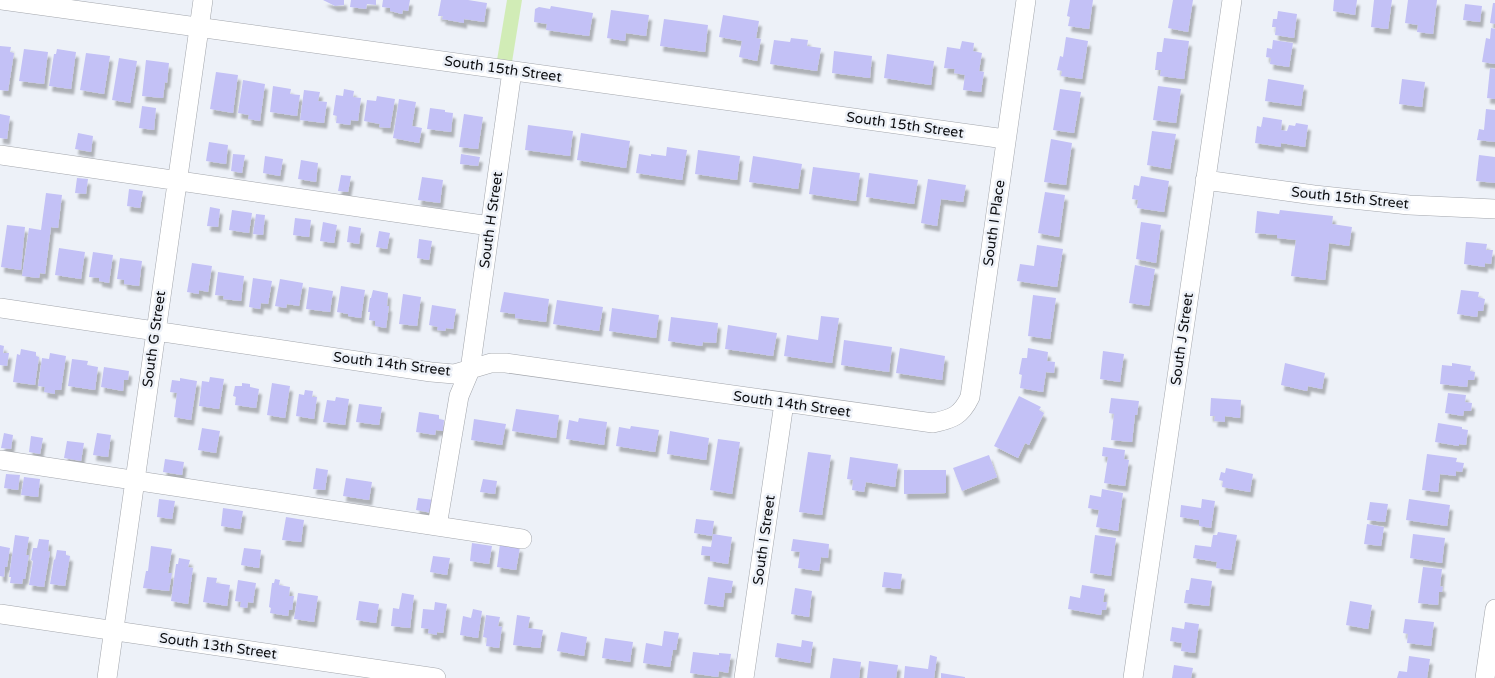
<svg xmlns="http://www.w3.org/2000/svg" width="1495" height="678" font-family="'Varela Round',sans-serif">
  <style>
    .green { fill: #d1ecb6 }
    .building { fill: #c3c1f6; filter: url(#shadow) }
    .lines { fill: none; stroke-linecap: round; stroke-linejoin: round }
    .minor-casing { stroke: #a3a6ac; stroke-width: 20 }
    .minor { stroke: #fff; stroke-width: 19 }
    .labels { text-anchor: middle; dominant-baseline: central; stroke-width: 5; stroke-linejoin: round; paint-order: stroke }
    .street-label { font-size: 14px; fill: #0c0d10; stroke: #edf1f8 }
  </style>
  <defs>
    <filter id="shadow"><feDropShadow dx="3" dy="5.5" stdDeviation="1" flood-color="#0004"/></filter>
  </defs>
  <rect width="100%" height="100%" fill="#edf1f8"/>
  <path class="green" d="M507 0H522L512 62 497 60Z"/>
  <path class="building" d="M323 0H344V5L335 6Z
    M351 0H376V5L367 4 366 9 350 7Z
    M383 0H410L408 11 403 10 402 14 390 11V8L382 7Z
    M441 0H468L487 3 484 22 464 19V23L442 19 443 16H438Z
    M1070 0H1093L1089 29 1068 26 1070 17 1067 16Z
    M1173 0H1193L1188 32 1168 28Z
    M1334 0H1357L1355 15 1333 11Z
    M1374 0H1392L1388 29 1371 27Z
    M1408 0H1437L1433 34 1417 32 1418 25 1405 23Z
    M1493 3H1495V24L1490 23Z
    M1465 4 1482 6 1480 22 1463 20Z
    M551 6 593 13 589 36 546 30 547 24 534 22 535 9 539 7 550 9Z
    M611 10 649 15 646 36 626 33 625 41 607 38Z
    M1278 11 1297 14 1294 38 1275 35 1276 27H1272L1273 19H1277Z
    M723 15 759 21 756 38 761 39 757 61 739 57 742 41 719 37Z
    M664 19 708 25 705 52 660 46Z
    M1491 28 1495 29V64L1482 62 1486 38 1490 39Z
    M1066 37 1088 41 1082 79 1061 76 1062 71 1057 70 1060 56 1063 57Z
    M791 38 808 40 807 46 821 48 817 71 770 64 774 40 790 42Z
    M1164 38 1189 41 1184 79 1160 76 1161 70H1155L1157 52H1162Z
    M1273 40 1293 43 1289 67 1270 64 1271 58 1266 57 1267 48 1272 49Z
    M962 41 974 43 973 51 982 53 979 71 984 72 981 92 963 90 965 75 954 73 955 69 944 68 947 47 960 49Z
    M0 46 11 47 10 52 14 53 8 91 0 90Z
    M24 49 48 52 44 84 19 81Z
    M57 49 76 52 71 89 49 86 54 54H56Z
    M834 51 872 56 870 78 832 73Z
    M86 53 110 56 104 94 80 90Z
    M887 54 934 61 931 85 884 78Z
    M119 58 137 61 130 103 112 100Z
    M146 60 169 63 167 83 165 82 163 98 142 96Z
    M1490 68 1495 69V99L1487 98Z
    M216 72 238 75 233 113 210 109Z
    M1268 79 1304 85 1301 106 1265 101Z
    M1402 79 1425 82 1422 107 1399 104Z
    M243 80 265 84 260 121 248 119 249 115 238 113Z
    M273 86 291 89 290 94 300 95 297 116 270 112Z
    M1158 86 1181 89 1176 123 1153 120Z
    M344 89 354 91 353 97 361 98 358 121 351 120 350 125 336 123 337 116 333 115 336 95 343 96Z
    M1060 89 1081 92 1074 133 1053 130Z
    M304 90 320 92 318 101 327 102 324 123 300 120Z
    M377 96 395 99 390 128 379 127 380 124 364 121 367 100 376 101Z
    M399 99 416 102 412 126 422 128 419 143 393 138Z
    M142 106 156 108 154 130 139 128Z
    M430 108 445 110V112L453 113 451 132 427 129Z
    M1486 109 1495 110V142L1477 140 1479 129 1484 130Z
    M0 114 10 116 7 139 0 138Z
    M464 114 483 117 478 149 459 147Z
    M1263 117 1282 120 1281 130 1287 131 1289 125 1295 126 1296 123 1308 125 1305 147 1281 143V147L1255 143 1257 126 1261 127Z
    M528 125 573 131 570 156 525 150Z
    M1152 131 1176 134 1170 169 1147 165Z
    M78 133 93 136 91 152 75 149Z
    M581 133 630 141 626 168 577 160Z
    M1051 139 1072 143 1066 185 1044 182Z
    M209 142 228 145 226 164 206 161Z
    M667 147 687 150 682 180 636 173 639 154 651 156V154L666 156Z
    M698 150 740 156 737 180 695 174Z
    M233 154 245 155 242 173 231 171Z
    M461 154 480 157 478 166 460 164Z
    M1479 155 1495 157V183L1476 181Z
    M265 156 283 159 280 176 263 173Z
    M753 156 802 164 798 189 749 182Z
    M301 160 318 163 316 182 298 179Z
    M813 167 860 173 856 201 809 194Z
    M869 173 918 180 914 204 866 197Z
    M341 175 351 176 348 192 338 191Z
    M1141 176 1169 181 1164 212 1137 208 1138 200 1132 199 1134 185 1139 186Z
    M422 177 443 180 440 203 418 200Z
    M77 178 88 179 86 194 75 193Z
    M928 179 966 185 963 202 941 199 937 226 921 223Z
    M129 189 143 191 140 208 127 206Z
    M1045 192 1065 195 1059 237 1038 233Z
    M46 193 62 195 58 228 51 227 45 274 40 273 39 278 22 276 29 228 41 230Z
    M210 207 220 209 218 227 207 226Z
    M232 210 252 213 249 233 229 230Z
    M1280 210 1333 216 1332 224 1352 227 1349 246 1329 243 1325 280 1291 276 1296 240 1277 238V235L1255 233 1257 211 1279 214Z
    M256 214 265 215 263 235 253 234Z
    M295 218 311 220 309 237 293 235Z
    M323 222 337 225 334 243 320 241Z
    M1141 222 1161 225 1156 263 1136 259Z
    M7 225 25 227 21 270 1 267Z
    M349 226 361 228 359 244 347 242Z
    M379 231 390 233 387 249 376 247Z
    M419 239 432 241 429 260 417 258Z
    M1466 242 1487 244 1486 250H1493L1491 264 1485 263V267L1464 264Z
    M1037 245 1063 249 1057 287 1017 281 1020 264 1034 266Z
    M59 248 85 252 81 279 55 275Z
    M93 252 113 255 109 283 99 281V278L89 277Z
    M120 258 142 261 139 286 124 284V280L117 279Z
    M192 263 212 266 208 292 199 290V294L187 292Z
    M1135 265 1155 269 1149 306 1129 303Z
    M218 272 244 276 241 301 223 299 224 296 215 295Z
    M253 278 272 281 268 304 261 303 260 309 249 307Z
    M280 279 303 283 299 306 287 304 286 308 275 306Z
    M341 286 365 290 361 318 348 316V314L337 312Z
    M309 287 333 291 330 312 306 309Z
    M373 290 388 293 387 306H389L386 328 375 326V321L369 320 370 312H368L370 298H371Z
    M1461 290 1479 292 1478 297 1485 299 1483 311H1478L1477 317 1457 314Z
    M504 292 549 299 546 322 515 318V314L500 312Z
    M403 294 421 297 417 326 399 324Z
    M1033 295 1056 298 1050 339 1028 336Z
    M557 300 603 307 599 331 553 324Z
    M432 305 456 309 453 329 446 328 445 331 437 330 438 327 429 325Z
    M612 308 659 315 656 338 609 331Z
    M821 316 839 318 832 363 784 356 787 335 818 340Z
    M671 317 718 323 716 343 703 342 702 346 668 341Z
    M728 325 777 333 773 356 725 349Z
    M844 340 892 347 889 372 841 365Z
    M0 345 4 346 3 353H9L7 366 0 365Z
    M900 348 945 356 942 380 896 373Z
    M1028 348 1048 352 1047 361 1055 362 1054 373 1046 372 1043 392 1020 388 1022 375 1019 374 1022 358H1027Z
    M21 349 36 352V356L39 357 35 385 13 382 17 354 20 355Z
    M1103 351 1124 354 1120 382 1100 379Z
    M50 353 66 356 61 390H55V394L44 392 45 387 38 386 42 358 49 359Z
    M72 359 88 361 87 365 98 367 95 390 68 386Z
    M1285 363 1325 373 1322 389 1308 386 1307 391 1281 385Z
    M1452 363 1471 366 1470 371 1475 372 1474 380H1468L1467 387 1440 384 1442 365 1452 366Z
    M104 367 129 371 128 380H124L123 391 101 387Z
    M210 377 224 379 219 409 199 406 202 381 209 382Z
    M180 378 197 381 191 420 174 417 177 393 170 392 172 380 180 381Z
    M242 383 250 384V387L259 389 256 408 235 405 236 397 233 396 235 386H242Z
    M272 383 290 386 285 418 267 415Z
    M305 390 313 391 312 397H317L314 419 296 416 299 394 304 395Z
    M1448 393 1466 395 1465 402 1472 403 1471 411H1464L1463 416 1445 413Z
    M1019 396 1041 407 1039 410 1044 413 1029 445 1025 443 1018 458 994 446Z
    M336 397 349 399 345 425 323 422 327 400 335 401Z
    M1111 398 1139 401 1137 415H1135L1132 442 1111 440 1114 414 1109 413Z
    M1211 398 1241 400 1240 418 1225 416V422L1214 421 1215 416H1210Z
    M359 404 382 407 379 425 356 422Z
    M516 409 559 415 556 438 512 431Z
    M419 412 439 415V419L444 420 443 431 436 430 435 435 416 432Z
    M579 418 607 422 604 445 566 439 569 420 578 422Z
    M474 419 506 424 502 445 471 440Z
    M1438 423 1462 427V429L1468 430 1466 445 1459 444V446L1435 442Z
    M631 426 659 430 655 452 616 446 619 427 630 429Z
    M202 428 220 431 216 453 198 450Z
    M670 431 709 438 706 460 667 454Z
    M4 433 13 435 11 449 1 448Z
    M97 433 111 435 108 457 93 455Z
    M31 436 43 438 40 454 29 452Z
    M718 439 740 442 732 494 710 490Z
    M67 441 84 443 81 461 64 458Z
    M1103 447 1125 450 1124 459 1129 460 1125 486 1104 483 1108 457 1102 456Z
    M808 452 831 455 822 515 799 512Z
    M1427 454 1457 458 1456 462 1464 463 1462 472 1456 471V476L1440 474 1438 492 1422 490Z
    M989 455 997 477 962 491 953 468Z
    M850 457 898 464 895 487 866 482 864 492 852 490 853 480 847 479Z
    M165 459 184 462 182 475 163 472Z
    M316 468 328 470 325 490 313 489Z
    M1226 468 1253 474 1250 492 1222 487 1223 481 1219 480 1221 472 1225 473Z
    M904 470H946V493L904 494Z
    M6 474 20 475 18 490 4 488Z
    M24 477 40 479 38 497 21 495Z
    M346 478 372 482 369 500 343 496Z
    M483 479 497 481 495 494 480 492Z
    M1102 489 1123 493 1118 531 1096 527 1099 510 1088 508 1090 495 1101 497Z
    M418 498 434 500 432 513 416 510Z
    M159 499 175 501 172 519 157 517Z
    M1202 499 1215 501 1211 528 1199 526V520L1180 517 1181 505 1201 508Z
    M1409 499 1450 505 1447 526 1406 520Z
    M1370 502 1388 504 1385 522 1367 520Z
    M223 508 243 511 240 529 221 526Z
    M286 517 304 520 301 542 282 540Z
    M696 519 714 521 712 536 694 533Z
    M1367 524 1384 527 1381 546 1364 544Z
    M1218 532 1237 535 1231 570 1216 568 1217 562 1193 558 1195 545 1211 547 1213 535H1217Z
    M713 534 732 537 728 564 710 561V556L701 555 702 546 711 547Z
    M1413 534 1445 538 1442 563 1410 558Z
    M15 535 29 537 26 555H29L25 579H23L22 584 10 583 11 577H9Z
    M1095 535 1116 538 1111 576 1090 573Z
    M39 539 49 540 48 551 50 552 44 587 29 585 33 561 31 560 33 548H37Z
    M793 539 829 544 828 558 821 557 819 571 798 568 800 552 791 551Z
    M472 543 492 546 489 564 470 561Z
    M500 544 520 547 516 570 497 567Z
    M0 546 10 548 7 567H5L4 577 0 576Z
    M151 546 172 549 168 573H172L169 591 143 588 146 571H148Z
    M244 548 261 550 259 568 241 565Z
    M57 550 66 551V555L70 556 65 586 50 584 54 559 55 560Z
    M433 556 450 558 447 575 430 572Z
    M179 558 190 560 188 567 193 568 188 604 171 601 176 564H178Z
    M1423 567 1442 569 1440 586 1443 587 1442 592H1439L1438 605 1418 603Z
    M884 572 902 574 900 589 882 587Z
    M207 577 217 578 216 583 230 585 227 606 203 602Z
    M708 577 733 581 731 593H725L723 607 704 604Z
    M1191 578 1212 581 1209 606 1184 603 1186 590H1189Z
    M275 579 280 580 279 585 290 587 289 596H294L292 610H289L288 616 270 613 271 608 269 607 272 583H274Z
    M238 580 256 583 253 603 248 602 247 608 240 607 241 602 235 601Z
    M1082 585 1105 589 1103 602H1107L1106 610H1102L1101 615 1068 609 1070 596 1080 598Z
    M795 588 812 591 809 617 791 614Z
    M298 593 318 596 314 622 294 619Z
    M402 593 414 595 410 628 391 626 393 608 399 609Z
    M359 601 379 604 376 623 356 620Z
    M1350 601 1372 605 1368 629 1346 625Z
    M435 602 447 604 443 633 437 632V635L428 633 429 629 421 628 423 609 434 610Z
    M473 609 482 611 478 638 460 635 463 616 471 618Z
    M486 615 500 617 498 626 502 627 499 648 486 646 487 638 483 637Z
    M517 615 530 617 528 628 543 630 540 648 513 645Z
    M1405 619 1434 622 1431 646 1407 643 1408 634 1403 633Z
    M1185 622 1199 624 1195 653 1181 651 1182 643 1170 641 1172 627 1184 629Z
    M664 631 679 633 676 650H673L670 667 643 663 646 643 662 646Z
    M561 632 587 637 584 656 557 651Z
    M605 638 633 642 630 662 602 658Z
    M802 640 813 642 810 663 775 657 777 643 801 647Z
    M693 652 719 655V653L731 654 728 673 719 671 718 677 690 673Z
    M930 655 937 657 934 678H904L905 666 928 669Z
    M1409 656 1430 659 1427 678H1397L1399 671 1407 672Z
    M833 658 861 662 859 678H830Z
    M869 661 898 665 896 678H867Z
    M1174 665 1193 668 1191 678H1172Z
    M941 673 965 677V678H941Z"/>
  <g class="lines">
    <defs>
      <path id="minor" d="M2 0 1005 139
        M0 155 490 226
        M1205 180 1314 195 1409 205 1495 209
        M0 308 431 372 454 374 491 363H506L933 423C952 419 961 416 970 397L1026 0
        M0 460 522 539
        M437 526 459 396 470 370 512 71
        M0 614 436 678
        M107 678 203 0
        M744 678 784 403
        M1133 678 1232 0
        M1485 678 1495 609"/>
    </defs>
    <use href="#minor" class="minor-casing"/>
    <use href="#minor" class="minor"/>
  </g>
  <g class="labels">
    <g class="street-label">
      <text transform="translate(503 69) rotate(8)">South 15th Street</text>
      <text transform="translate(905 125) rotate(8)">South 15th Street</text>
      <text transform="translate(1350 198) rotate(6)">South 15th Street</text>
      <text transform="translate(491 220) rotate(-82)">South H Street</text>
      <text transform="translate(994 223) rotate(-82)">South I Place</text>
      <text transform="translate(154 339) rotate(-82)">South G Street</text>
      <text transform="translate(1182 339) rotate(-82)">South J Street</text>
      <text transform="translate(392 364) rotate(7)">South 14th Street</text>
      <text transform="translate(792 404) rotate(8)">South 14th Street</text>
      <text transform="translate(764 540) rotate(-82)">South I Street</text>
      <text transform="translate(218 646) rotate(8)">South 13th Street</text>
    </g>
  </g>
</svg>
